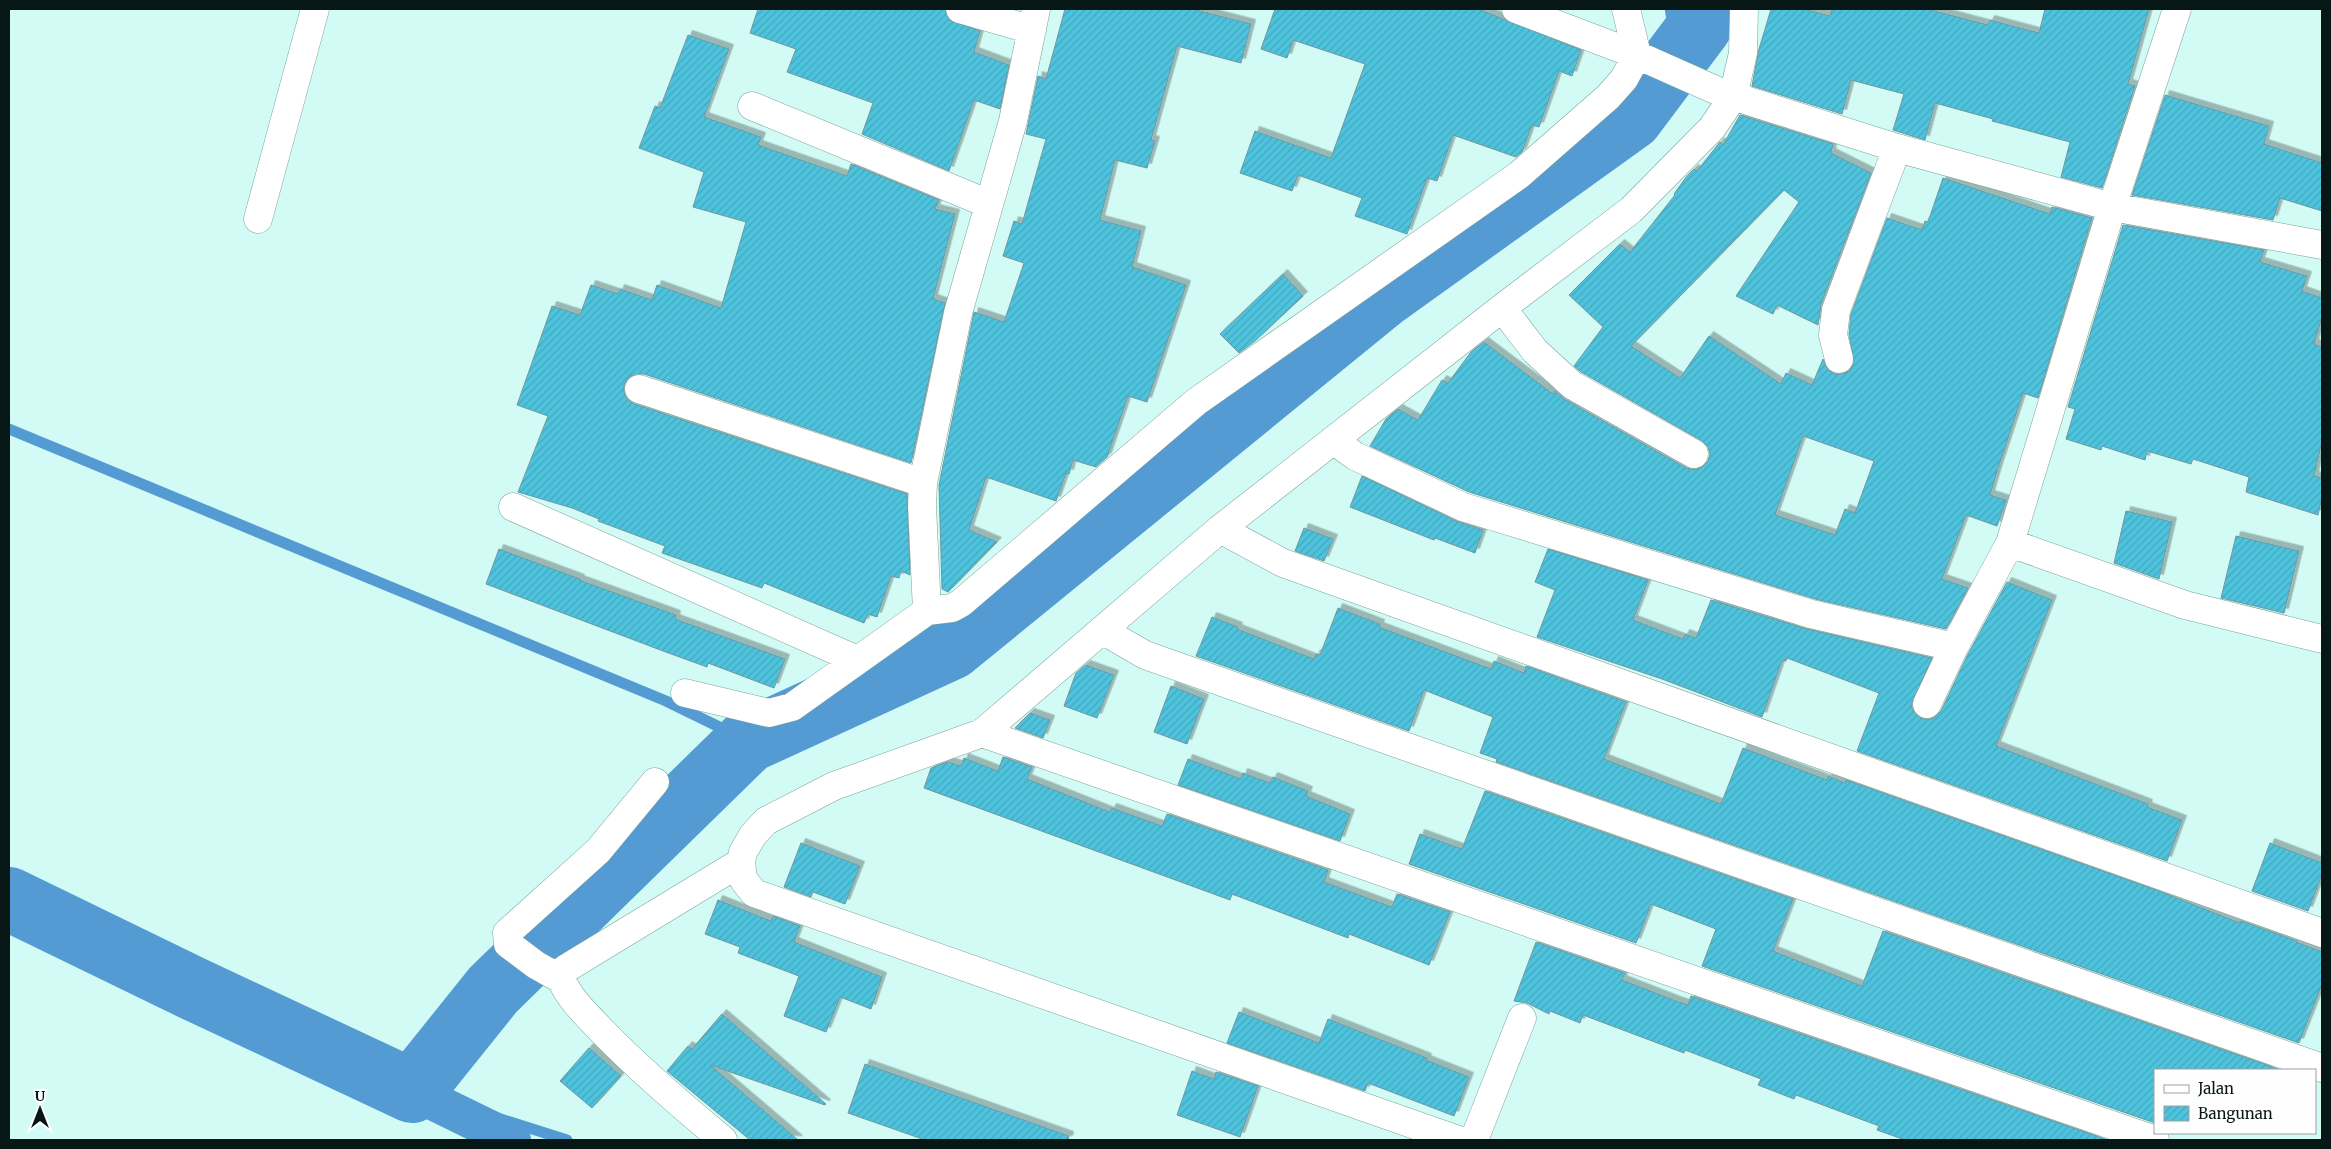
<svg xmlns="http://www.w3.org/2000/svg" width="2331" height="1149" font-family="Merriweather,serif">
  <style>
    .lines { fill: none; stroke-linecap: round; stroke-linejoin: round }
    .stream { stroke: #559bd3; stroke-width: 11 }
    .canal { stroke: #559bd3; stroke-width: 38 }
    .river { stroke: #559bd3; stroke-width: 64 }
    .building { fill: url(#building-hatch); stroke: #71969f; fill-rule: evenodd; filter: url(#shadow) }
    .minor-casing { stroke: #7ca39d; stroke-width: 29 }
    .minor { stroke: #fff; stroke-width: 28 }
  </style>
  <defs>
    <pattern id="building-hatch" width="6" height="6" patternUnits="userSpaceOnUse" patternTransform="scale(1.25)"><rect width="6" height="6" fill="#4ec3dd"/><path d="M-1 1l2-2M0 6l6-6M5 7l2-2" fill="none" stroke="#43a7bd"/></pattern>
    <filter id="shadow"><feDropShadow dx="4.5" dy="-4.5" stdDeviation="0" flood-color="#0004"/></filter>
  </defs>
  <rect width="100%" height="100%" fill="#d1fbf4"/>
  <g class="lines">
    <path class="stream" d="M9 429 666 701 748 741
      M412 1091 567 1140"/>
    <path class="canal" d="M412 1091 512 1140"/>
    <path class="river" d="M9 899 192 988 412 1091 493 990 748 741 951 648 1383 296 1631 118 1700 26 1697 9"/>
  </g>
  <path class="building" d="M758 9H945L949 20 980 31 974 52 1009 65 1000 109 974 100 949 171 862 134 873 103 787 72 796 49 750 33Z
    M1065 9H1192L1251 24 1241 63 1177 46 1151 140 1155 141 1147 168 1115 160 1100 220 1141 231 1132 267 1186 285 1147 402 1128 396 1107 457 1096 467 1073 460 1069 474 1066 473 1056 501 986 477 969 530 997 542 948 592 942 589 939 485 974 312 1004 322 1024 263 1003 256 1014 221 1022 224 1046 139 1026 134 1038 76 1046 79Z
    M1275 9H1478L1581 50 1572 76 1559 71 1539 127 1532 125 1522 152 1516 157 1453 135 1437 181 1427 178 1407 234 1355 216 1362 198 1298 175 1292 191 1240 173 1255 131 1331 158 1365 64 1293 40 1287 58 1261 49Z
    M1771 9H1804L1830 16 1832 9H1927L1988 25 1990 20 2039 33 2045 9H2149L2128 84 2135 86 2102 188 2061 177 2070 142 1992 121 1993 119 1935 103 1925 140 1893 130 1904 94 1851 80 1842 114 1752 86 1759 49Z
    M688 35 729 49 704 117 761 137 758 145 847 176 851 164 939 200 935 209 955 214 933 299 945 303 911 463 644 374H636L629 377 624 385V392L627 399 634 404 907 494 910 575 901 571 899 578 891 576 877 617 868 614 864 623 764 583 762 588 662 553 665 546 598 521 599 519 572 508 518 492 548 416 517 405 552 306 580 315 591 285 618 294 620 289 652 300 657 285 721 308 746 222 693 207 704 172 639 148 655 106 660 108Z
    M2165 95 2269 126 2264 144 2322 163V211L2280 198 2273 220 2132 195Z
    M1740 115 1833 144 1831 153 1871 173 1821 304 1818 325 1777 305 1773 314 1736 296 1799 202 1784 190 1631 346 1680 378 1709 336 1781 384 1786 373 1812 385 1823 359 1827 369 1834 374H1842L1849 371 1854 363 1849 334 1851 314 1887 218 1922 230 1925 221 1928 222 1943 178 2050 214 2052 207 2092 218 2038 398 2023 393 1998 468 1990 495 2006 500 1997 526 1966 515 1942 579 1968 588 1946 629 1815 599 1469 492 1370 446 1386 419 1398 409 1418 420 1442 380 1448 383 1471 352 1484 342 1553 394 1555 391 1564 399 1686 468 1695 470 1702 467 1708 461 1710 454 1708 447 1702 441 1581 372 1574 366 1603 327 1569 295 1620 244 1630 252 1675 195 1674 194 1687 176 1694 169 1697 171 1720 142 1723 145ZM1803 436 1874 461 1855 513 1845 509 1835 535 1775 515Z
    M2123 225 2264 250 2260 262 2307 276 2302 291 2322 298V317L2314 344 2322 347V441L2314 476 2322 478V497L2318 515 2246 492 2249 477 2193 459 2191 464 2147 451 2145 460 2102 446 2101 450 2066 439 2075 409 2068 407Z
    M1283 274 1303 296 1255 341 1239 353 1220 334Z
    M1362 476 1456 521 1483 530 1475 553 1435 538 1434 540 1350 507Z
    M2126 511 2172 522 2159 579 2114 563Z
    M1304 528 1333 539 1324 561 1295 551Z
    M2236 536 2299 551 2284 613 2221 598Z
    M499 549 580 579 579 580 676 615 675 619 785 659 774 688 708 663 707 667 663 651 486 584Z
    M1548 549 1648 580 1633 620 1683 639 1685 634 1696 638 1711 600 1807 629 1932 658 1911 705 1914 713 1921 718 1928 720 1935 717 1941 711 1968 654 2007 582 2052 600 1996 746 2148 804 2147 807 2182 820 2167 861 1857 751 1879 693 1787 658 1786 661 1782 660 1762 717 1662 679 1537 637 1555 590 1535 582Z
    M1338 608 1380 624 1379 627 1491 669 1494 661 1524 673 1526 666 1626 702 1604 759 1721 804 1743 748 1827 780 1828 776 1845 783 1846 780 2156 890 2240 923 2241 921 2297 941 2296 942 2322 952V984L2299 1043 1496 762 1497 759 1480 753 1493 717 1424 690 1409 731 1196 656 1212 617 1238 627 1237 629 1314 659 1316 654 1320 655Z
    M1086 665 1114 675 1097 718 1064 706 1076 673Z
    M1171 686 1204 699 1187 744 1154 732Z
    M1030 713 1050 720 1043 738 1015 728Z
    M1003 757 1032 767 1027 779 1110 812 1112 808 1162 826 1167 814 1328 870 1324 882 1392 907 1397 894 1450 912 1429 965 1349 934 1348 938 1232 894 1230 900 924 788 931 768 948 762 961 766 964 758 998 771Z
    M1188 759 1241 779 1243 773 1270 783 1273 777 1308 791 1306 796 1350 814 1340 841 1178 785Z
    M1485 791 1793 899 1773 951 1862 986 1883 931 2281 1070H2155V1123L1702 966 1716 929 1651 904 1636 943 1409 864 1420 834 1462 849Z
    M801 843 860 866 845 904 813 892 811 897 784 887Z
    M2270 843 2322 863V874L2308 911 2252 891Z
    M718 900 771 921 773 916 800 926 794 942 882 977 871 1009 840 997 826 1032 784 1016 799 976 738 953 740 947 705 934Z
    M1536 942 1625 973 1622 980 1676 1001 1688 1005 1691 996 2108 1140H1905L1877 1130 1879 1126 1796 1095 1794 1099 1758 1085 1761 1079 1685 1050 1684 1053 1583 1015 1580 1023 1550 1011 1549 1014 1527 1003 1514 1001Z
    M1239 1012 1319 1043 1328 1019 1427 1058 1426 1060 1469 1077 1454 1116 1368 1083 1365 1091 1227 1043Z
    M722 1014 826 1104 825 1105 710 1065 798 1140H750L667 1071 688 1046 692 1049Z
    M589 1048 621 1076 592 1108 560 1081Z
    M865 1064 1069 1136 1068 1140H925L848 1113Z
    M1192 1071 1214 1079 1216 1072 1258 1086 1240 1137 1177 1115Z"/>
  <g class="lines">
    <defs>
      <path id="minor" d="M960 9 1032 30
        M1516 9 1637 55 1720 92 1897 148 2112 207 2322 245
        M752 106 989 204
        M258 219 315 9
        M1502 308 1535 351 1572 385 1694 454
        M1839 359 1833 335 1836 310 1897 148
        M639 389 923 483
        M1333 440 1355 456 1463 507 1811 614 1954 647
        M513 507 857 660
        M1220 529 1283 563 2322 933
        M2010 543 2185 605 2322 639
        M927 611 922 506 923 483 958 313 1013 121 1036 9
        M1102 630 1145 655 2322 1068
        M685 693 769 713 792 707 927 611 952 608 961 603 1196 402 1519 175 1608 97 1624 79 1637 55 1626 9
        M1927 704 1954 647 2010 543 2112 207 2177 9
        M982 733 2155 1140
        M561 979 536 965 508 944 507 933 598 851 655 782
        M723 1140C682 1106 641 1071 603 1032 588 1016 570 1000 561 979L565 969 741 862
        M1458 1140 754 893 743 879 741 862 743 852 753 835 766 821 834 786 982 733 1220 529 1502 308 1631 210 1712 128 1733 97 1743 53 1744 9
        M1474 1140 1522 1018"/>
    </defs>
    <use href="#minor" class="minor-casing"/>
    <use href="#minor" class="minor"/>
  </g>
  <rect width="2331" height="1149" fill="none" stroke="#071715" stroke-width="20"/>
  <rect x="2154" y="1069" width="162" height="65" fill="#fefefe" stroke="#9ba2a1"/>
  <rect x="2164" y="1085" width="25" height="8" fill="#ffffff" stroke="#9ba2a1"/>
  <text x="2198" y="1094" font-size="15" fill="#071715">Jalan</text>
  <rect x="2164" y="1106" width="25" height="15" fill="url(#building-hatch)" stroke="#9ba2a1"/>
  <text x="2198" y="1119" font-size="15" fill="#071715">Bangunan</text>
  <g transform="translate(40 1109)" stroke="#fefefe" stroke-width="4" paint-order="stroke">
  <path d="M0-4L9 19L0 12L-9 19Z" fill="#071715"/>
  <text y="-8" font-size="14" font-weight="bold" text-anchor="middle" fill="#071715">U</text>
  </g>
</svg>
